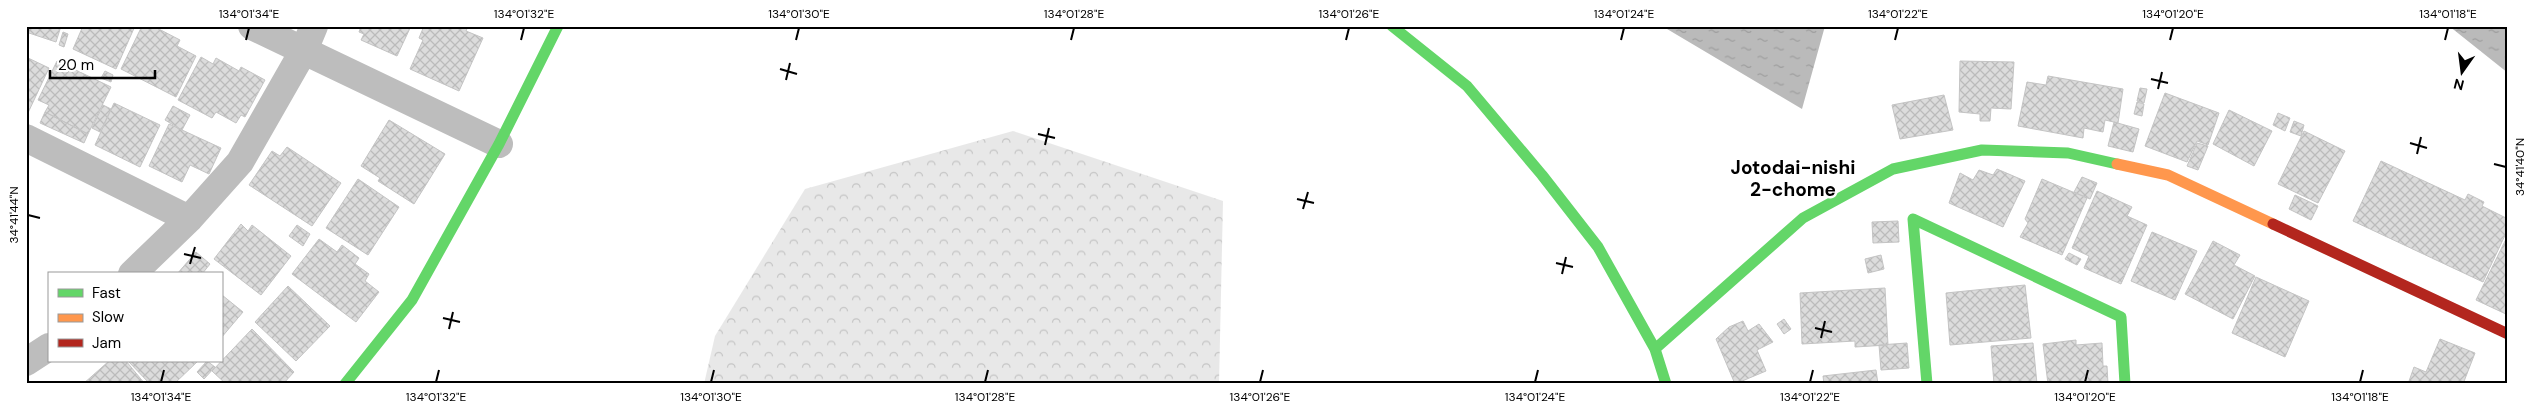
<svg xmlns="http://www.w3.org/2000/svg" width="2534" height="410" font-family="'DM Sans',sans-serif">
  <style>
    .forest { fill: url(#forest-crowns) }
    .water { fill: url(#water-ripples) }
    .building { fill: url(#building-cross-hatch); stroke: #c4c4c4 }
    .lines { fill: none; stroke-linecap: round; stroke-linejoin: round }
    .street { stroke: #bdbdbd; stroke-width: 28 }
    .fast { stroke: #63d668; stroke-width: 11 }
    .slow { stroke: #ff974d; stroke-width: 11 }
    .jam { stroke: #b3261e; stroke-width: 11 }
    .ticks { fill: none; stroke: #000; stroke-width: 2 }
    .labels { text-anchor: middle; dominant-baseline: central; stroke-width: 5; stroke-linejoin: round; paint-order: stroke }
    .neighbourhood-label { font-size: 19px; font-weight: bold; fill: #000; stroke: #fff }
    .neatline { fill: none; stroke: #000; stroke-width: 2 }
    .ticks-label { font-size: 12px; text-anchor: middle; fill: #000 }
  </style>
  <defs>
    <pattern id="forest-crowns" width="20" height="18" patternUnits="userSpaceOnUse" patternTransform="scale(1.25)"><rect width="20" height="18" fill="#e8e8e8"/><path d="M2 6a3 3 0 1 1 6 0M12 15a3 3 0 1 1 6 0" fill="none" stroke="#c5c5c5"/></pattern>
    <pattern id="water-ripples" width="26" height="14" patternUnits="userSpaceOnUse" patternTransform="scale(1.25)"><rect width="26" height="14" fill="#bababa"/><path d="M2 4q2-2 4 0t4 0M15 11q2-2 4 0t4 0" fill="none" stroke="#9e9e9e"/></pattern>
    <pattern id="building-cross-hatch" width="8" height="8" patternUnits="userSpaceOnUse" patternTransform="scale(1.25)"><rect width="8" height="8" fill="#dcdcdc"/><path d="M0 0l8 8M0 8l8-8" fill="none" stroke="#bbb"/></pattern>
  </defs>
  <rect width="100%" height="100%" fill="#fff"/>
  <path class="forest" d="M1013 131 1223 201 1219 384H704L715 336 805 189Z"/>
  <path class="water" d="M1662 26H1825L1802 109Z
    M2449 26H2508V73Z"/>
  <path class="building" d="M26 26H61L56 42 26 32Z
    M83 26H135L116 69 73 49Z
    M142 26H153L180 40 177 46 196 56 176 97 121 69Z
    M361 26 367 27 411 26 397 56 361 40 364 34 359 32Z
    M424 26H468L466 31 483 38 459 91 410 69 423 40 419 38Z
    M63 32 68 34 64 47 59 45Z
    M26 57 49 68 27 115H26Z
    M201 57 213 64 216 58 239 71 241 67 265 80 245 117 241 115 236 123 216 112 212 118 178 100Z
    M57 61 111 87 88 134 45 112 49 105 38 100Z
    M1960 61 2014 62 2011 109 1991 108 1990 121H1980V114L1959 112Z
    M105 71 113 75 111 82 101 78Z
    M2048 76 2123 89 2118 123 2105 120 2103 132 2084 128 2083 138 2018 126 2027 82 2046 85Z
    M2140 88 2147 89 2144 103 2137 101Z
    M2165 93 2219 113 2208 145 2197 141 2187 162 2145 146Z
    M1944 95 1953 130 1900 139 1892 105Z
    M2137 102 2144 104 2142 116 2134 114Z
    M114 103 160 125 140 167 95 145Z
    M103 105 111 109 100 132 92 128Z
    M173 106 190 115 182 130 165 120Z
    M2229 110 2272 131 2254 166 2213 144Z
    M45 112 88 134 84 143 40 123Z
    M2278 113 2290 118 2285 131 2273 125Z
    M389 120 445 154 414 204 378 181 380 178 361 166Z
    M2294 121 2304 125 2301 136 2290 132Z
    M2114 122 2139 129 2133 152 2108 146Z
    M169 124 221 148 209 174 190 165 182 182 149 166Z
    M2304 131 2345 151 2318 203 2278 184Z
    M2197 143 2208 146 2198 170 2187 166Z
    M287 147 341 183 312 226 249 185 272 151 280 156Z
    M2381 161 2465 200 2468 194 2484 202 2482 206 2508 219V229L2483 282 2353 221Z
    M1997 169 2025 181 2003 227 1949 203 1960 173 1973 180 1979 170 1993 175Z
    M2082 177 2097 183 2090 199 2074 192Z
    M358 179 399 207 368 255 326 228Z
    M2042 179 2087 198 2062 255 2020 237 2028 223 2025 219Z
    M2097 191 2132 207 2127 216 2147 225 2121 284 2084 268 2089 256 2072 248Z
    M2295 195 2318 206 2311 220 2289 209Z
    M1898 221 1899 242 1873 243 1872 222Z
    M241 224 248 231 252 225 291 256 261 295 214 259Z
    M297 225 310 234 303 246 289 236Z
    M2152 232 2197 251 2175 300 2131 281Z
    M2508 235V315L2476 300Z
    M319 239 337 252 342 245 359 258 355 264 369 274 365 281 379 292 356 322 292 274Z
    M2213 241 2240 255 2234 265 2255 276 2233 319 2185 294Z
    M196 252 210 264 202 274H177Z
    M2069 253 2081 259 2077 265 2065 259Z
    M1881 255 1884 269 1868 273 1865 259Z
    M2256 277 2309 301 2285 357 2232 333Z
    M2025 285 2031 338 1950 345 1946 293Z
    M288 286 330 326 296 361 255 322Z
    M1885 288 1888 345 1855 347V341L1802 344 1800 293Z
    M222 295 243 312 221 338V296Z
    M1784 319 1791 329 1784 334 1777 324Z
    M1743 321 1748 331 1759 324 1773 342 1757 350 1766 371 1735 384 1716 339 1729 327Z
    M252 329 294 372 283 384H226L212 371Z
    M2440 339 2475 353 2463 384H2408L2414 367 2426 372Z
    M2076 340V345L2102 343 2103 366H2107L2108 384H2048L2043 344Z
    M1907 343 1909 368 1881 370 1879 345Z
    M2033 343 2037 384H1994L1991 346Z
    M109 361H126L145 384H83Z
    M128 361H198L174 384H150Z
    M207 361 215 367 204 379 197 372Z
    M1876 370 1878 384H1824L1823 376Z"/>
  <g class="lines">
    <path class="street" d="M252 26 499 144
      M26 138 189 219
      M132 274 189 219 240 162 304 50 314 26
      M26 362 49 347"/>
    <path class="fast" d="M1392 26 1467 86 1542 175 1598 247 1655 349 1666 384
      M1655 349 1803 218 1893 169 1982 150 2068 153 2117 164
      M345 384 412 300 499 144 558 26
      M1927 384 1913 219 2121 317 2125 384"/>
    <path class="slow" d="M2117 164 2168 175 2273 224"/>
    <path class="jam" d="M2273 224 2508 334"/>
  </g>
  <path class="ticks" d="M246 40 249 28M521 40 524 28M796 40 799 28M1071 40 1074 28M1346 40 1349 28M1621 40 1624 28M1895 40 1898 28M2170 40 2173 28M2445 40 2448 28M780 69 797 74M2151 79 2168 83M786 80 790 63M2158 89 2162 72M1038 134 1055 138M2410 143 2427 148M1045 145 1049 128M2417 154 2421 137M2494 164 2506 167M1297 199 1314 203M1303 209 1308 192M28 215 40 218M184 254 201 258M1556 263 1573 267M190 264 195 247M1562 274 1566 257M443 318 460 322M1815 328 1832 332M449 329 453 312M1821 338 1825 321M161 382 164 370M436 382 439 370M711 382 714 370M985 382 988 370M1260 382 1263 370M1535 382 1538 370M1810 382 1813 370M2085 382 2088 370M2360 382 2363 370"/>
  <g class="labels">
    <g class="neighbourhood-label">
      <text x="1793" y="167">Jotodai-nishi<tspan x="1793" dy="22">2-chome</tspan></text>
    </g>
  </g>
  <rect width="2534" height="410" fill="none" stroke="#ffffff" stroke-width="55"/>
  <rect x="48" y="272" width="175" height="90" fill="#ffffff" stroke="#999999"/>
  <rect x="58" y="289" width="25" height="8" fill="#63d668" stroke="#999999"/>
  <text x="92" y="298" font-size="15" fill="#000000">Fast</text>
  <rect x="58" y="314" width="25" height="8" fill="#ff974d" stroke="#999999"/>
  <text x="92" y="322" font-size="15" fill="#000000">Slow</text>
  <rect x="58" y="339" width="25" height="8" fill="#b3261e" stroke="#999999"/>
  <text x="92" y="348" font-size="15" fill="#000000">Jam</text>
  <g transform="translate(2462 72) rotate(194)" stroke="#ffffff" stroke-width="4" paint-order="stroke">
  <path d="M0-4L9 19L0 12L-9 19Z" fill="#000000"/>
  <text y="-8" font-size="14" font-weight="bold" text-anchor="middle" fill="#000000">N</text>
  </g>
  <path d="M50 70v8h105v-8" fill="none" stroke="#000000" stroke-width="2.5"/>
  <text x="58" y="70" font-size="15" fill="#000000" stroke="#ffffff" stroke-width="4" paint-order="stroke">20 m</text>
  <rect x="28" y="28" width="2478" height="354" class="neatline"/>
  <g class="ticks-label">
    <text x="249" y="18">134°01'34"E</text>
    <text x="524" y="18">134°01'32"E</text>
    <text x="799" y="18">134°01'30"E</text>
    <text x="1074" y="18">134°01'28"E</text>
    <text x="1349" y="18">134°01'26"E</text>
    <text x="1624" y="18">134°01'24"E</text>
    <text x="1898" y="18">134°01'22"E</text>
    <text x="2173" y="18">134°01'20"E</text>
    <text x="2448" y="18">134°01'18"E</text>
    <text transform="translate(2520 167) rotate(-90)" y="4">34°41'40"N</text>
    <text transform="translate(14 215) rotate(-90)" y="4">34°41'44"N</text>
    <text x="161" y="401">134°01'34"E</text>
    <text x="436" y="401">134°01'32"E</text>
    <text x="711" y="401">134°01'30"E</text>
    <text x="985" y="401">134°01'28"E</text>
    <text x="1260" y="401">134°01'26"E</text>
    <text x="1535" y="401">134°01'24"E</text>
    <text x="1810" y="401">134°01'22"E</text>
    <text x="2085" y="401">134°01'20"E</text>
    <text x="2360" y="401">134°01'18"E</text>
  </g>
</svg>
